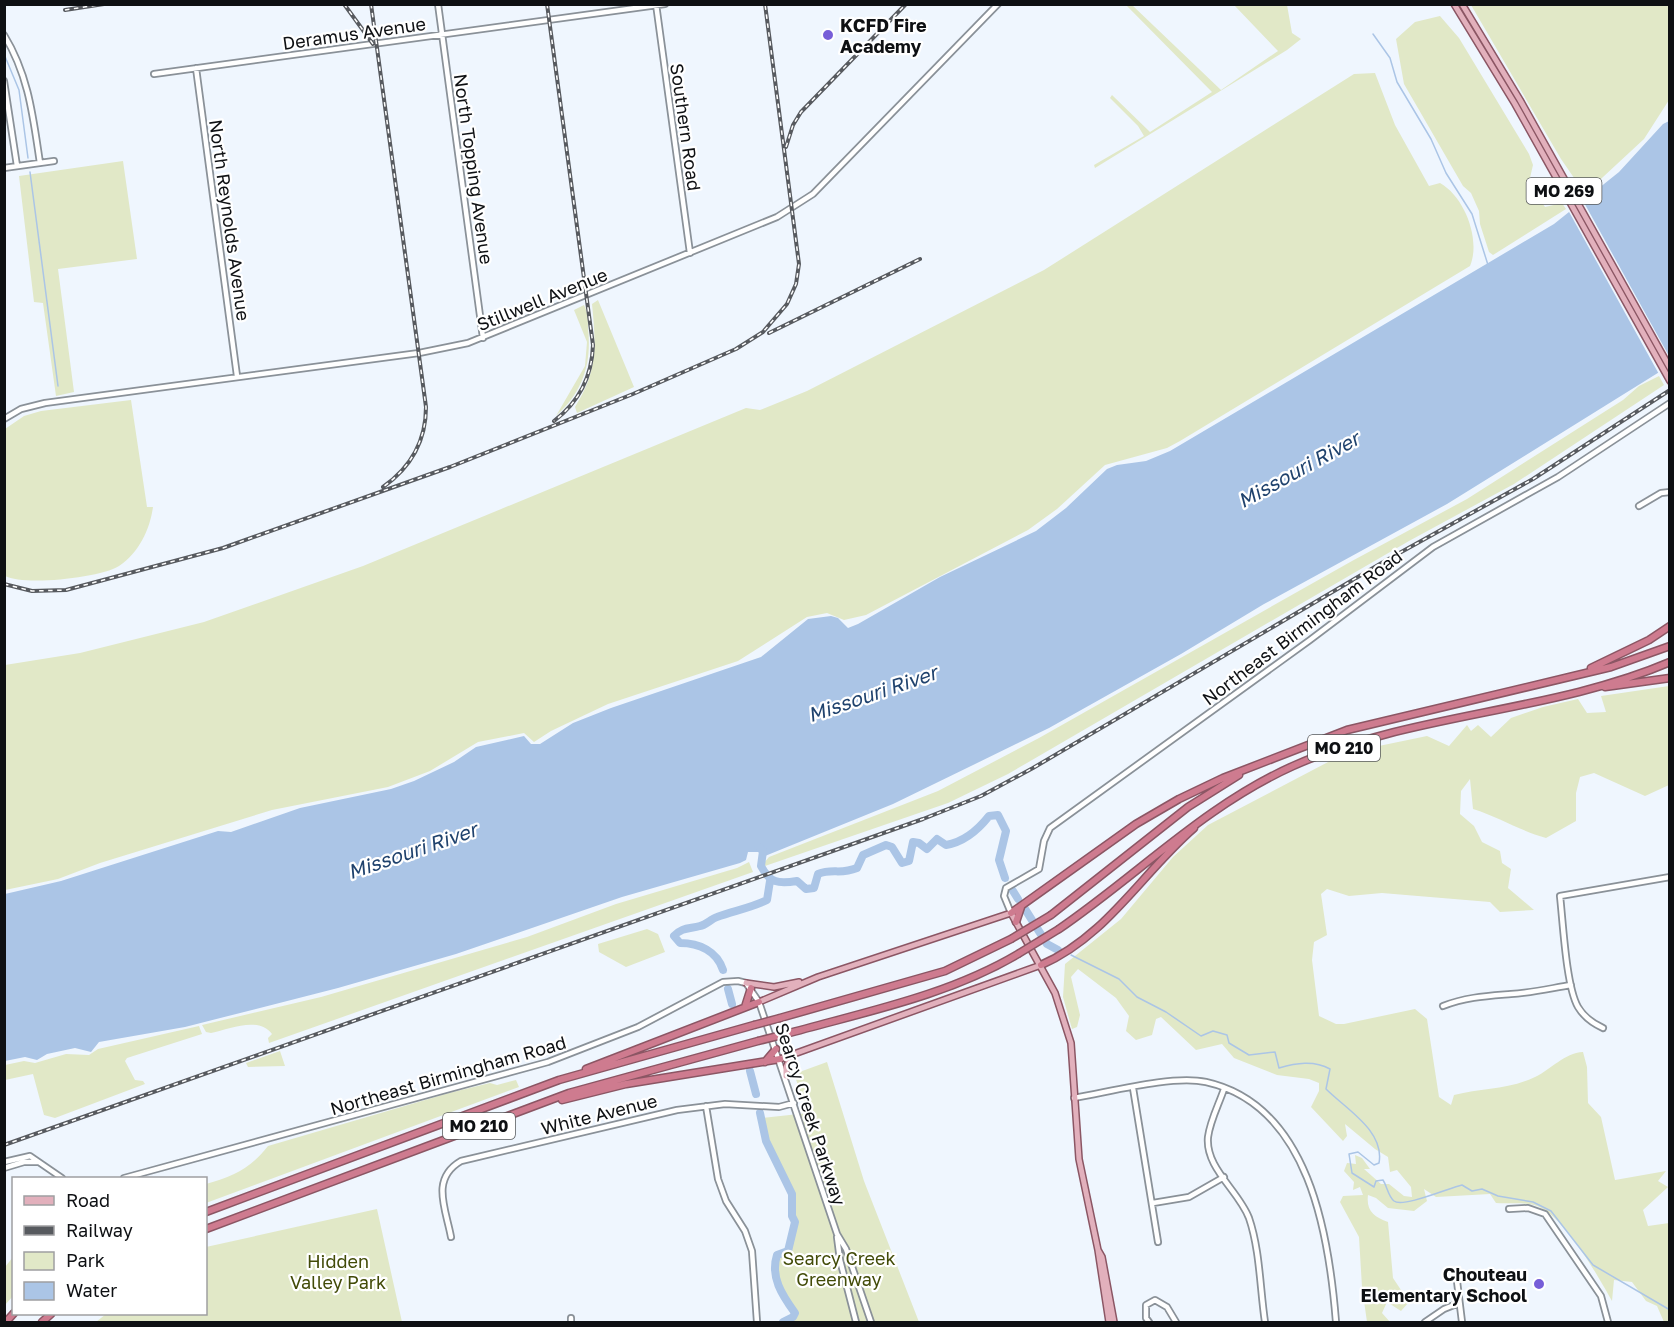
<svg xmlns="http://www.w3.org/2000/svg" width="1674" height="1327" font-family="'Golos Text',sans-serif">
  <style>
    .green { fill: #e1e8c7 }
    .water { fill: #abc5e6 }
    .pier { fill: #eff6fe }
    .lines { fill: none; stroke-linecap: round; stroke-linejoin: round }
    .stream { stroke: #abc5e6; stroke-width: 1.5 }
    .river { stroke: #abc5e6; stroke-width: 8 }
    .minor-casing { stroke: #8a9198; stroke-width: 8 }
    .major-casing { stroke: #8b5664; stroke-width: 8 }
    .highway-casing { stroke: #8b5664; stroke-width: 9 }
    .minor { stroke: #fff; stroke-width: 4.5 }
    .major { stroke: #e2b0bc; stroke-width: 5 }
    .highway { stroke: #ce7b8f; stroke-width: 6 }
    .rail-casing { stroke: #575a5f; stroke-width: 4 }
    .rail { stroke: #fff; stroke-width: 1.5; stroke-dasharray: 4.5; stroke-linecap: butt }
    .highway-bridge-casing { stroke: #8b5664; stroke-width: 9; stroke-linecap: butt }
    .highway-bridge { stroke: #ce7b8f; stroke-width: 6 }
    .poi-dot { fill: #775ed8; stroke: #fff; stroke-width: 2 }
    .labels { text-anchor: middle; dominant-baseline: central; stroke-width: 4.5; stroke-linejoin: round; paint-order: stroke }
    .shield { fill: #fff; stroke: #56585a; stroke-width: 1.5 }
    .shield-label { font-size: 16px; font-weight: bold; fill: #0e1013 }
    .poi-label { font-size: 18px; font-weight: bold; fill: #0e1013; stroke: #fff; text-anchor: start }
    .street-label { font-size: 18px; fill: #0e1013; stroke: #fff }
    .park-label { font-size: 18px; fill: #424b08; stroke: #fff }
    .water-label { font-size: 20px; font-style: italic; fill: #1f426d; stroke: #fff }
  </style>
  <rect width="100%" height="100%" fill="#eff6fe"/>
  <path class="green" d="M1126 5H1132L1221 90 1278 51 1234 5H1287L1292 33 1301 39 1287 50 1095 168 1094 165 1144 136 1138 126 1110 98 1112 95 1150 132 1212 92Z
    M1471 5H1669V100L1644 139 1589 190 1581 188 1561 159Z
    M1440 16 1459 38 1529 154 1533 165 1529 182 1545 207 1562 203 1566 209 1493 255 1489 252 1480 224 1479 211 1471 193 1463 186 1404 84 1396 39 1415 22Z
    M1375 73 1395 125 1429 186 1440 183C1465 197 1481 240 1470 266L1180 441 1167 448 1105 465 1057 509 1028 530 866 615 844 620 827 613 807 617 738 661 608 704 551 731 534 742 524 733 478 742 430 771 388 787 272 810 100 863 58 879 5 890V665L80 653 204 622 363 566 746 408 760 410 807 391 1044 270 1354 74Z
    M123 161 137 259 58 269 74 392 56 396 43 303 34 302 19 176Z
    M598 300 634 387 577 413 575 407C598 371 596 345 592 304Z
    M584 305C588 312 588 320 588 328 592 363 583 392 556 416L585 366 587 342 574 310Z
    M1659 376 1664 385 1514 484 1409 541 1008 774 948 803 765 866 763 864 769 857 938 791 1039 738 1352 561 1467 499 1623 400 1639 386Z
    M131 400 147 507H153C150 529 139 553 119 566 100 578 24 586 5 576V429L24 416 41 411Z
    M1669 686V785L1645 796 1594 773 1580 777 1576 793V821L1546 838C1520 831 1499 817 1473 809L1470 779 1461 791 1460 814 1474 826 1482 842 1500 851 1502 863 1511 869 1508 888 1534 910 1500 912 1490 902 1382 893 1349 896 1327 889 1321 894 1327 935 1314 942 1312 960 1319 1016 1336 1024H1344L1415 1009 1427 1019 1439 1097 1451 1105 1454 1095C1482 1088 1508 1090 1535 1077 1552 1069 1564 1053 1583 1052L1587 1067 1588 1103 1601 1117 1615 1180 1666 1171 1658 1181 1668 1187 1643 1210 1648 1226 1669 1223V1322H1664L1657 1306 1646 1301 1632 1282 1614 1280 1612 1301C1598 1276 1562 1212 1534 1205 1523 1202 1508 1204 1496 1203L1490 1194 1436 1197 1424 1189 1427 1201 1414 1211 1388 1208 1376 1198 1368 1195C1366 1211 1374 1217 1388 1222L1393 1278 1409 1302 1401 1311 1387 1302 1382 1313 1390 1322H1367L1362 1287 1359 1237 1340 1202 1343 1196 1363 1195 1360 1187 1353 1190 1354 1182 1344 1171 1347 1163 1356 1164 1355 1155 1362 1158 1370 1169H1364L1381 1184H1389L1404 1196 1412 1197 1411 1187 1397 1170 1390 1172 1388 1157 1375 1149 1345 1124 1347 1136 1343 1141 1311 1107 1319 1091V1083L1309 1079 1277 1075 1234 1058 1222 1044 1196 1050 1161 1017 1156 1019 1152 1035 1136 1040 1126 1031 1129 1016 1116 998 1078 969 1071 977 1080 1015 1077 1027 1072 1029 1063 997 1065 964 1121 919 1173 857 1208 825 1330 761 1351 752 1361 760 1376 755 1374 747 1427 736 1449 746 1467 725 1471 731 1478 725 1491 737 1511 718 1543 707 1578 699 1587 713 1606 712 1601 696Z
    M749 862 753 872 269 1043 268 1038 272 1034C258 1016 230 1029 211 1033L206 1032 202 1025 321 997 527 937 616 904 737 868Z
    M647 929 658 934 665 952 626 967 599 952 598 944Z
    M199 1026 202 1034 127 1058 125 1061 135 1080 143 1081 145 1084 55 1118 44 1115 33 1074 5 1080V1065L24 1061 35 1063 66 1054 89 1055 98 1049Z
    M280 1051 285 1066 248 1067 246 1063Z
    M827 1062 864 1181 919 1322H783L793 1317 795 1313C781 1296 770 1277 777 1255L787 1251C795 1233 795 1215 792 1196 791 1189 784 1182 781 1176 772 1157 765 1139 761 1118L808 1113 794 1074Z
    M516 1080 519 1087 206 1203V1184C233 1176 250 1169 268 1146L449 1093 490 1083 497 1085Z
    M377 1209 402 1322H96L106 1314H206V1247Z
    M13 1257V1296L5 1305V1267Z"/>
  <path class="water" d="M1669 121V366L1447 504 1264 604 1181 654 1049 728 893 804 765 856 758 852H748L746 860 740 863 622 897 456 954 338 988 185 1027 99 1042 91 1052 75 1048 47 1054 37 1060 25 1057 5 1061V894L61 881 218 831 231 832 300 808 391 789 414 781 454 762 476 747 524 736 531 744H540L573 723 611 708 761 657 808 619 831 616 838 618 848 628 858 624 940 577 1036 531 1066 508 1107 469 1117 465 1146 461 1170 451 1554 224 1619 172 1663 124Z"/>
  <path class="pier" d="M1582 199 1669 356 1670 370 1660 376 1568 210Z"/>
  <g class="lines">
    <path class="stream" d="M1373 34 1390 58 1397 82 1431 139 1446 173 1472 214 1488 265
      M4 54 19 90 28 158
      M30 172 58 386
      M1071 955 1119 979 1137 997 1166 1012 1201 1036 1213 1031 1227 1035 1229 1043 1249 1055 1275 1052 1279 1068C1296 1063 1314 1060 1330 1069L1326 1089C1346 1109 1385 1131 1379 1163L1374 1165 1358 1152 1349 1154 1352 1173 1374 1187 1376 1181 1383 1180C1387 1186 1388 1196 1394 1201 1403 1208 1449 1188 1462 1185L1472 1191 1482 1189 1498 1196 1533 1202 1551 1211 1593 1265 1670 1310"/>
    <path class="river" d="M759 847 763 851 761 866C770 883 778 884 797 881L806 889 814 888 818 874C833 868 840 875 857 868L863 855 886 845 892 847 902 863 909 861 913 842 919 843 927 849 937 839 946 845C964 842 978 830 989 816L998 815 1006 831 999 860 1005 878
      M1013 891 1018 899
      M1025 909 1047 944 1058 950
      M723 970C717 951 699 943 680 943L674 936C682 927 690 929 700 926 706 925 711 919 717 917 733 911 751 908 767 900L770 881
      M728 989 732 1004
      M750 1071 756 1094
      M760 1113 766 1141 792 1194V1216L795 1222 788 1251 777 1255C770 1277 782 1295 795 1313L793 1317 783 1322"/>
    <defs>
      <path id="minor" d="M438 4 483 338
        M656 4 690 253
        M4 35C29 76 33 117 40 163
        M196 68 237 376
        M154 74 665 4
        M4 81 17 166
        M4 168 54 161
        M4 419 21 409 45 403 419 353 468 343 777 217 813 194 998 4
        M1639 506 1661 493 1670 492
        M1011 913 1004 896 1006 888 1039 869 1044 841 1050 828 1310 640 1433 547 1558 477 1670 403
        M1443 1006C1466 997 1487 996 1511 994 1531 993 1552 988 1571 985
        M1603 1028C1592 1023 1584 1017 1578 1007 1566 986 1563 922 1560 896L1670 877
        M1133 1088 1158 1242
        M1224 1089C1219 1104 1210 1121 1208 1137 1205 1168 1239 1191 1249 1218 1260 1250 1260 1289 1265 1322
        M1074 1098C1110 1092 1171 1075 1206 1082 1309 1105 1329 1234 1336 1322
        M706 1106 718 1179 726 1201 745 1231 752 1251 757 1322
        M4 1162 30 1156 62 1178
        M4 1168 24 1162H37
        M124 1178 548 1062 638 1027 723 982 738 981 746 983 759 1002 837 1234 846 1249 871 1322
        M1153 1203 1189 1197 1224 1177
        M1509 1209 1528 1208 1545 1214 1601 1296 1608 1322
        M451 1237C446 1209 430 1179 461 1161L677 1110 725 1104 779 1107 794 1103
        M837 1237 840 1260 856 1322
        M1456 1273 1462 1322
        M571 1318V1322
        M1149 1322 1146 1318V1305L1155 1300 1167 1307 1176 1322
        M1425 1322 1444 1309 1459 1303"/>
      <path id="major" d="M1454 4 1515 104 1670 381
        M1462 4 1520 100 1670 368
        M746 983 774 987 799 982
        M759 1002 818 977 1011 913 1055 993 1071 1043 1079 1159 1098 1250 1102 1257 1114 1322
        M780 1059 1041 965
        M786 1076V1067L792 1055
        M1098 1250 1109 1322"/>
      <path id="highway" d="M1591 668 1649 640 1670 626
        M1605 687 1670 678
        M1011 913 1136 824 1179 799 1223 778 1347 730 1611 667 1670 646
        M1051 915 1188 807 1239 775
        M1016 922 1021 907
        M1059 929C1138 875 1204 806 1293 766 1410 713 1551 713 1670 662
        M1041 965C1106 937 1142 873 1194 828
        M745 1007 751 988
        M780 1018 945 971 1011 939
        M786 1034C864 1012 947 996 1018 954
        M765 1062 776 1049
        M586 1069 759 1002
        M562 1100 626 1084 780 1059
        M206 1212 559 1080 754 1025
        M206 1229 569 1093 758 1041
        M6 1322 14 1313
        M42 1322 51 1314"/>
    </defs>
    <use href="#minor" class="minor-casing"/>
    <use href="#major" class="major-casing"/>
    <use href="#highway" class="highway-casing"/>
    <use href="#minor" class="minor"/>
    <use href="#major" class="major"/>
    <use href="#highway" class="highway"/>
    <defs>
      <path id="rail" d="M344 4 373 44
        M371 4 426 407C426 441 410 468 383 487
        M547 4 593 345C592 376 579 402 554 421
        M65 10 104 4
        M786 147 793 125 801 112 906 4
        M769 333 920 259
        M4 584 32 591 66 590 223 548 450 467 633 394 736 349 763 332 787 304 796 284 799 264 765 4
        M4 1145 923 819 981 796 1033 768 1385 561 1533 479 1670 390"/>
    </defs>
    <use href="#rail" class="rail-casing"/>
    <use href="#rail" class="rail"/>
    <defs>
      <path id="highway-bridge" d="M1011 939 1051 915
        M1018 954 1059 929
        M754 1025 780 1018
        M758 1041 786 1034"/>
    </defs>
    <use href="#highway-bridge" class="highway-bridge-casing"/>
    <use href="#highway-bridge" class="highway-bridge"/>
  </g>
  <g class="poi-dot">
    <circle cx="828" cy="35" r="6"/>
    <circle cx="1539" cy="1284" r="6"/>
  </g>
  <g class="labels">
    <g class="shield">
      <rect x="1526.5" y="178" width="75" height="26" rx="4.5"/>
      <rect x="1308" y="735" width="72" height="26" rx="4.5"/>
      <rect x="443" y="1113" width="72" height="26" rx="4.5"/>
    </g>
    <g class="shield-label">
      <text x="1564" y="191">MO 269</text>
      <text x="1344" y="748">MO 210</text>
      <text x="479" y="1126">MO 210</text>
    </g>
    <g class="poi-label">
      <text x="840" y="25">KCFD Fire<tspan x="840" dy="21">Academy</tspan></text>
      <text x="1527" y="1274" text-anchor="end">Chouteau<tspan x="1527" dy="21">Elementary School</tspan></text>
    </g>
    <g class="street-label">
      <text transform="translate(354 33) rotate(-8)">Deramus Avenue</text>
      <text transform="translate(686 127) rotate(82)">Southern Road</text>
      <text transform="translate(474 169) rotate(82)">North Topping Avenue</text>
      <text transform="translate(230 220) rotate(82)">North Reynolds Avenue</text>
      <text transform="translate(542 299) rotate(-22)">Stillwell Avenue</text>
      <text transform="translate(1302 627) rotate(-37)">Northeast Birmingham Road</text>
      <text transform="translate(448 1075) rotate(-16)">Northeast Birmingham Road</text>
      <text transform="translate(599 1114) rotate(-14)">White Avenue</text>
      <text transform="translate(811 1114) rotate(72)">Searcy Creek Parkway</text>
    </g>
    <g class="park-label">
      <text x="839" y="1258">Searcy Creek<tspan x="839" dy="21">Greenway</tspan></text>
      <text x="338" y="1261">Hidden<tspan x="338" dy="21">Valley Park</tspan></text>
    </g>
    <g class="water-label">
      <text transform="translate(1298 469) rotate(-29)">Missouri River</text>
      <text transform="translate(872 693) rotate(-19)">Missouri River</text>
      <text transform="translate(412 850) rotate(-19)">Missouri River</text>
    </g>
  </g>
  <rect width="1674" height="1327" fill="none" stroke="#0e1013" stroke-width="12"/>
  <rect x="12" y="1177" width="195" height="138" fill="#ffffff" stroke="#9f9fa1" stroke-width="1.5"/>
  <rect x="24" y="1196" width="30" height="9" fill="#e2b0bc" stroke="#9f9fa1" stroke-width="1.5"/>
  <text x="66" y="1207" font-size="18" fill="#0e1013">Road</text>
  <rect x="24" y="1226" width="30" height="9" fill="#575a5f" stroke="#9f9fa1" stroke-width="1.5"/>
  <text x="66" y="1237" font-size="18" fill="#0e1013">Railway</text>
  <rect x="24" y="1252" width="30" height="18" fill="#e1e8c7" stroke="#9f9fa1" stroke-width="1.5"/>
  <text x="66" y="1267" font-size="18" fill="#0e1013">Park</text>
  <rect x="24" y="1282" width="30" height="18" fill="#abc5e6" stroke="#9f9fa1" stroke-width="1.5"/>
  <text x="66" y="1297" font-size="18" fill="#0e1013">Water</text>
</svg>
